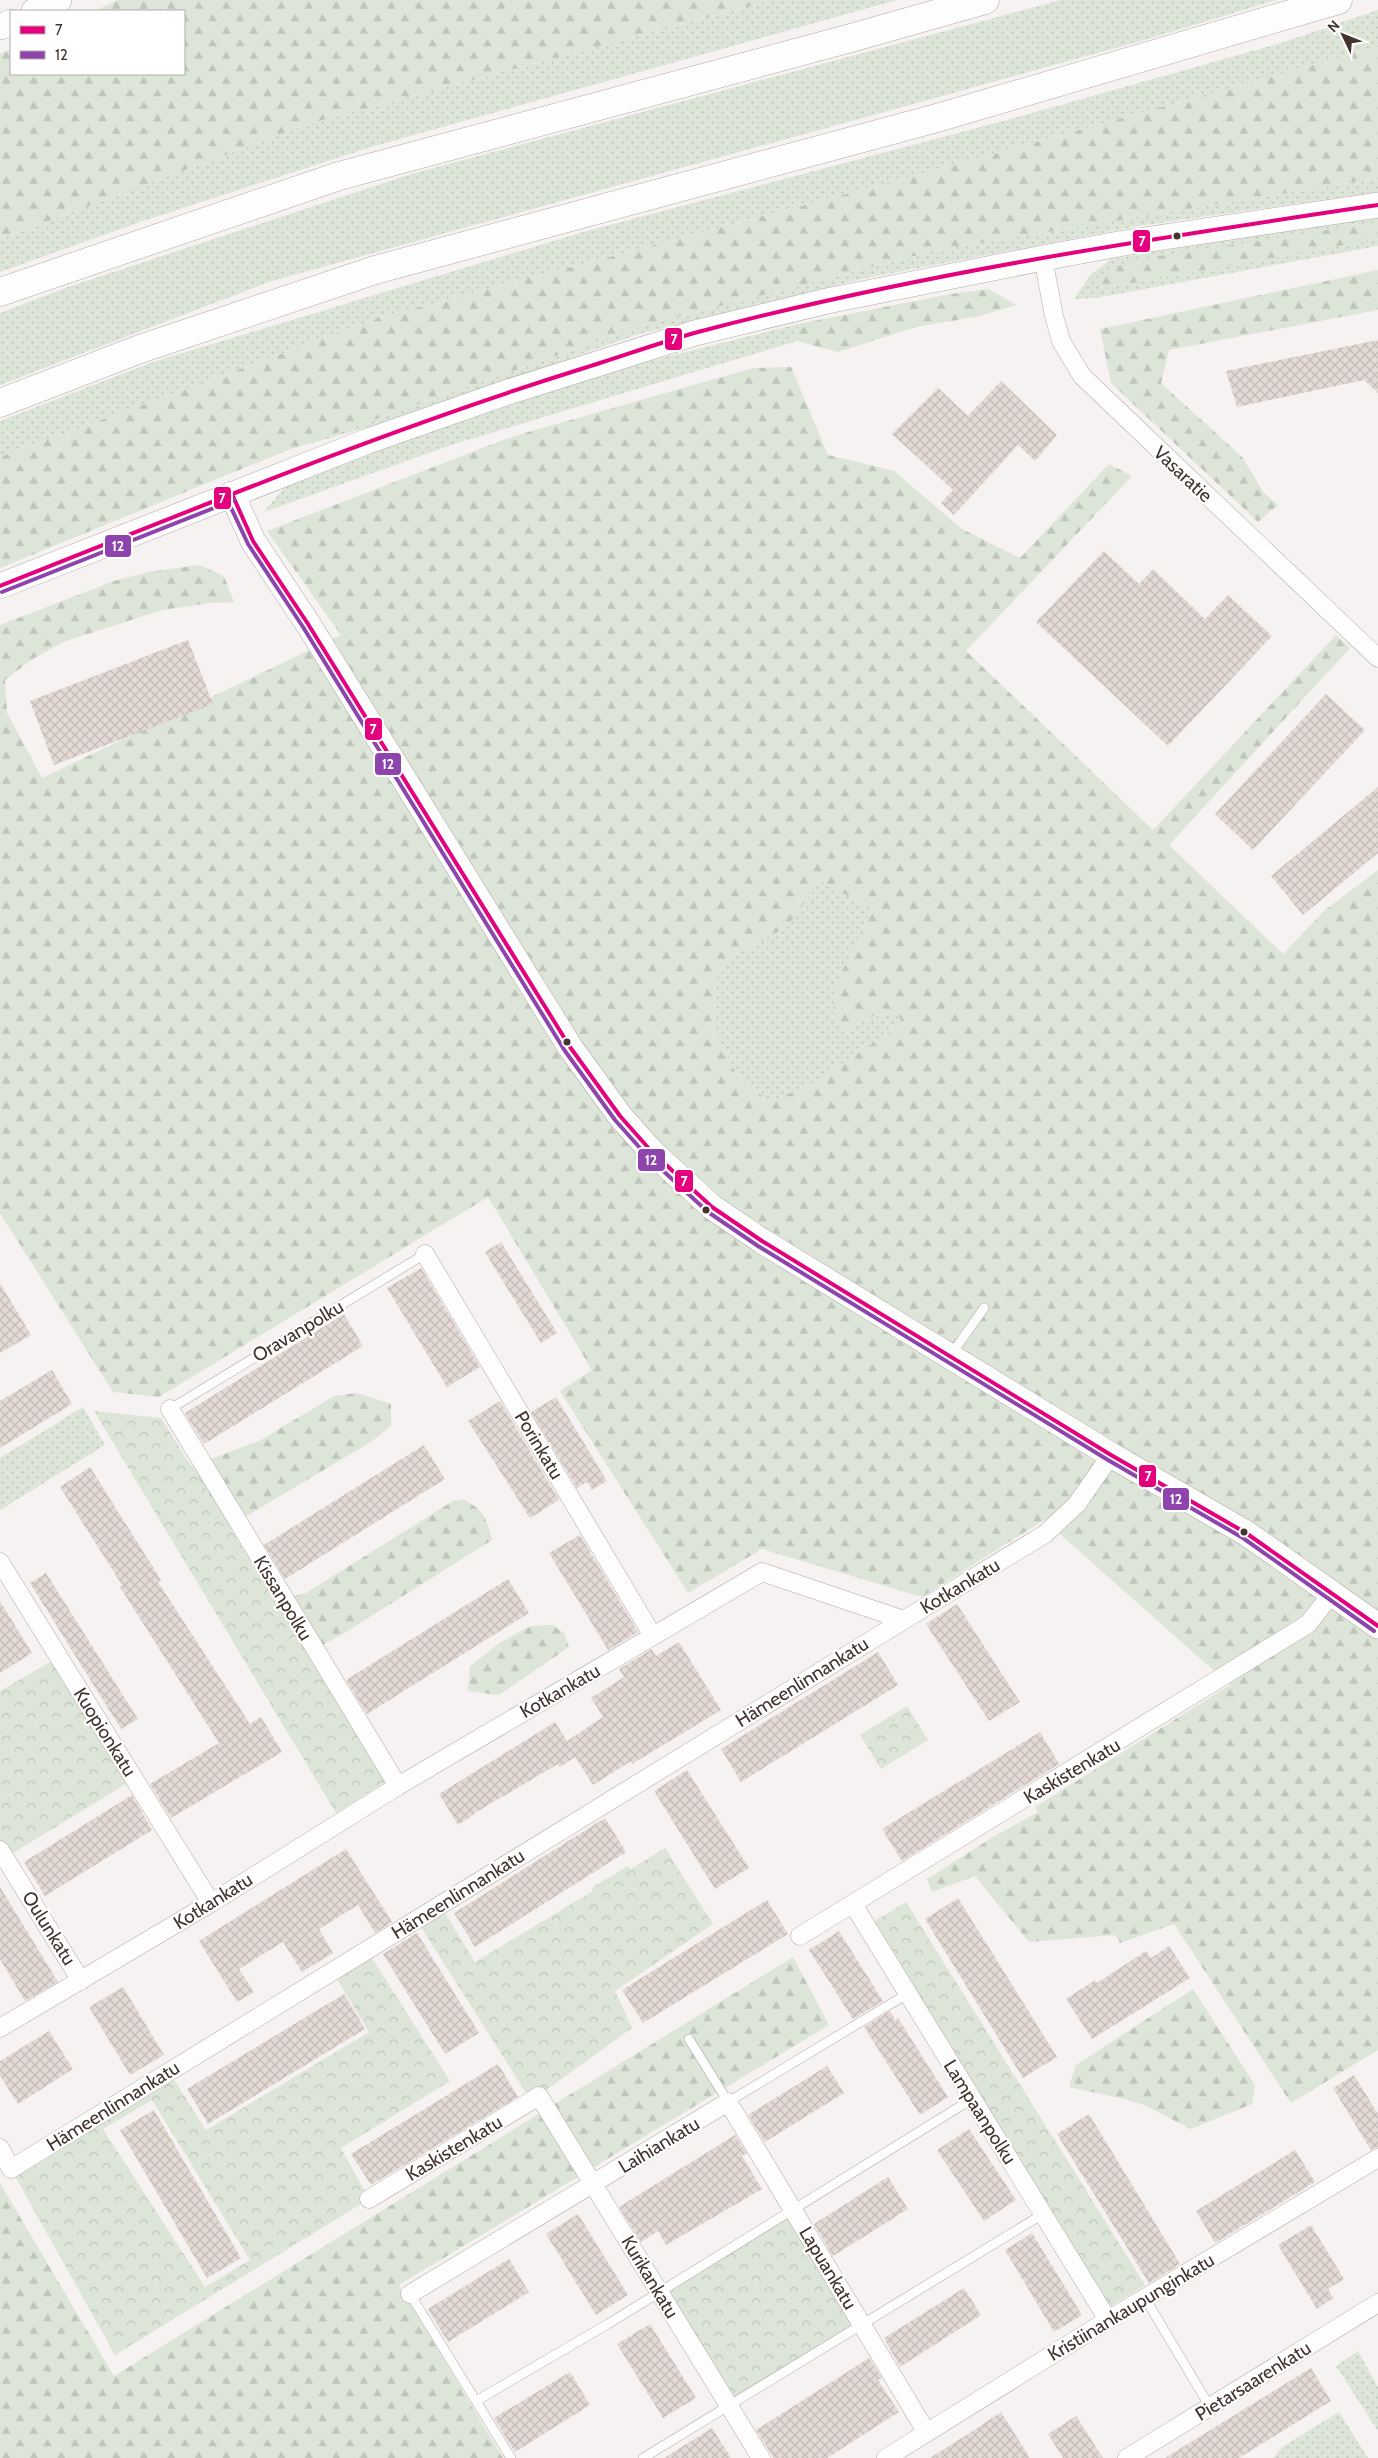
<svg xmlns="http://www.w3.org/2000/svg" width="1378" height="2458" font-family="Cabin,sans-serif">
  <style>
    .grass { fill: url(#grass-dots) }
    .forest { fill: url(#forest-firs); fill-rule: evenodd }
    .park { fill: url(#park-crowns); fill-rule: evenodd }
    .building { fill: url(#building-cross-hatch) }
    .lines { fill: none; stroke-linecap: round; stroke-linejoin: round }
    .lane-casing { stroke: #b1a8a6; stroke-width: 10 }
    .street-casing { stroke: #b1a8a6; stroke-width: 19 }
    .secondary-casing { stroke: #b1a8a6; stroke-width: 26 }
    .highway-casing { stroke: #b1a8a6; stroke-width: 29 }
    .lane { stroke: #fefdfd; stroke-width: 9 }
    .street { stroke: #fefdfd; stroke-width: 18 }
    .secondary { stroke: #fefdfd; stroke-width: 25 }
    .highway { stroke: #fefdfd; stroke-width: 28 }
    .bus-1-casing { stroke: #fff; stroke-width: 8 }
    .bus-2-casing { stroke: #fff; stroke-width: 8 }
    .bus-1 { stroke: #e5007d; stroke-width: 4 }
    .bus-2 { stroke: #8e44ad; stroke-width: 4 }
    .bus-dot { fill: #42332e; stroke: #fff; stroke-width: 2 }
    .labels { text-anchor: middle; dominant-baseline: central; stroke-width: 4.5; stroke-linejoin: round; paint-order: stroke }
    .street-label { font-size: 19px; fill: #42332e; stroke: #fff }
    .line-badge { stroke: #fff; stroke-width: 2 }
    .badge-label { font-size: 14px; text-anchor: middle; font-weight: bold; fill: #fff }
  </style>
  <defs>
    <pattern id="grass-dots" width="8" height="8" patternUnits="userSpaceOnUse" patternTransform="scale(1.25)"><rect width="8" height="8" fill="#dde5d9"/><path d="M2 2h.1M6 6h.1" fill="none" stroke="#bfc5bb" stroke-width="1.8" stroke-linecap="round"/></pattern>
    <pattern id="forest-firs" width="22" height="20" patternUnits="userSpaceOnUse" patternTransform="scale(1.25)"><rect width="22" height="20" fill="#dde5d9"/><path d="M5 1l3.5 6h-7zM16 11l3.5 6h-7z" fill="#bfc5bb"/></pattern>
    <pattern id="park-crowns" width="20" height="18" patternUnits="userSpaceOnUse" patternTransform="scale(1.25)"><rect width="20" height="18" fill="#dde5d9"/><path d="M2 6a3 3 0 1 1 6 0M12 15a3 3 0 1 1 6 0" fill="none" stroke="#bfc5bb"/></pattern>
    <pattern id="building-cross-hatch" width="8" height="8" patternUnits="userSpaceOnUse" patternTransform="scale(1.25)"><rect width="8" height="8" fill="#e3d9d5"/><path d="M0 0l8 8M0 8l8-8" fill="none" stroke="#c4bbb7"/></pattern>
  </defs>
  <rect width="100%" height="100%" fill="#f6f2f1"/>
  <path class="grass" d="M772 0H897L371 147 137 223 0 272V239L311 123Z
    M1061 0H1276L1148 39 272 281 0 385V313L68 287 411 174Z
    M1378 10V47L903 179 379 318 0 457V421L153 362 583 232 1007 120 1281 43Z
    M1378 178V192L1139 226 866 278 636 335 403 417 288 450 638 327 938 250Z
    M1378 216V222L1105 288 1378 239V246L1095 298 1074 299 1090 275 1111 259Z
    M798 324 797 341 451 445 264 512 285 487 385 448 613 370Z
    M820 881 872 909 857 942 843 1031 874 1016 898 1013 902 1024 815 1082 770 1102 738 1077 713 1028 716 979 729 958 787 927Z
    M83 1407 105 1445 0 1510V1458Z
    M1358 2351 1378 2387V2431L1336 2366Z
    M1339 2412 1368 2458H1273L1282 2447Z"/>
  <path class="forest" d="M118 0H772L311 123 0 239V54L11 49V74H184V11H94Z
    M1378 47V178L938 250 638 327 288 450 0 568V457L379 318 903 179Z
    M1378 222V239L1105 288 1093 280 1128 261Z
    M1378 270V310L1169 350 1161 383 1242 457 1264 493 1278 505 1258 522 1111 383 1100 329Z
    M988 289 1017 305 975 317 916 327 838 352 797 341 798 324 951 294Z
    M791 367 828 455 894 471 962 529 1020 558 1109 464 1132 476 966 651 1153 830 1336 635 1350 648 1169 845 1283 954 1325 910 1378 870V2050L1291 2103 1174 1924 1120 1943 1115 1935 1029 1942 975 1876 932 1892 927 1879 993 1837 1038 1812 1035 1807 1230 1685 1044 1520 922 1597 762 1549 688 1593 560 1391 592 1370 488 1197 159 1397 113 1392 0 1213V625L114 581 148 572 199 565 224 576 234 602 211 603 162 610 63 642 31 660 5 680 7 713 42 778 341 635 267 531 511 437 753 368ZM820 881 872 909 837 982 832 1018 843 1031 874 1016 898 1013 902 1024 815 1082 770 1102 738 1077 713 1028 716 979 729 958 787 927Z
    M357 1393 391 1404V1426L371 1442 213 1536 160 1478 259 1441 334 1396Z
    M463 1499C484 1510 487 1519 492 1540L338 1637 280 1667 248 1608 306 1593 453 1501Z
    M553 1625 564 1633 569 1647 499 1695 468 1691 470 1666 501 1642 531 1626Z
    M793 1957 829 2025 399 2285 503 2458H0V2183L114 2376Z
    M1193 1989 1255 2085 1252 2104 1191 2129 1144 2105 1124 2099 1069 2087 1076 2065Z"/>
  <path class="park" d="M94 1411 161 1418 388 1780 336 1813Z
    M59 1657 134 1779 5 1858 0 1850V1691Z
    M907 1706 928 1740 881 1769 860 1735Z
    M665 1848 713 1924 615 1991 632 2028 531 2101 416 1919 440 1905 475 1962 593 1891 591 1888 628 1866 631 1869Z
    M906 1902 1145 2285 1110 2307 870 1924Z
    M367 1950 450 2081 341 2148 369 2199 115 2355 11 2169 169 2072 206 2130 369 2032 332 1971ZM152 2100 250 2260 205 2287 103 2129Z
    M793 2209 861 2325 729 2406 659 2292Z"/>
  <path class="building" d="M1378 340V393L1364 380 1237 407 1226 371Z
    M1001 381 1057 435 1035 461 1018 445 954 515 941 503 953 490 892 434 938 388 968 416Z
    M1104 551 1139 584 1153 569 1205 619 1228 595 1272 636 1168 746 1036 622Z
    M188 640 213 704 54 765 30 701Z
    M1326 694 1365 730 1253 850 1215 814Z
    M1378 787V853L1303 915 1271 876Z
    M501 1242 557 1333 541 1343 485 1252Z
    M421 1268 480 1367 447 1387 387 1288Z
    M0 1283 31 1335 0 1353Z
    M344 1314 363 1346 204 1444 185 1413Z
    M52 1370 72 1404 0 1448V1401Z
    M556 1397 607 1481 592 1490 587 1482 577 1488 531 1412Z
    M500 1401 559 1500 530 1518 468 1421Z
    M424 1445 445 1479 285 1579 264 1545Z
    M90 1467 161 1580 158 1582 250 1724 261 1717 282 1752 171 1818 150 1784 219 1743 120 1587 122 1585 60 1487Z
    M580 1535 638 1632 608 1650 549 1553Z
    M46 1573 138 1719 121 1729 30 1583Z
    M508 1579 529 1613 367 1714 346 1680Z
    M0 1601 32 1653 0 1673Z
    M957 1604 1020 1702 989 1721 926 1624Z
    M679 1642 721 1710 632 1764 631 1761 593 1785 575 1757 560 1767 558 1764 473 1814 474 1815 458 1825 439 1794 555 1722 567 1741 603 1717 591 1698 624 1677 619 1669 652 1649 656 1656Z
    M878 1652 898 1685 741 1782 721 1749Z
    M1040 1732 1059 1764 902 1861 882 1829Z
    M687 1770 749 1868 715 1889 654 1791Z
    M132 1795 152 1830 45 1896 24 1862Z
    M605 1818 626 1852 475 1947 454 1913Z
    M346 1849 392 1922 375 1933 358 1905 319 1929 333 1953 302 1972 283 1942 239 1969 254 1992 237 2002 199 1941Z
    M0 1887 58 1982 25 2001 0 1959Z
    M958 1898 1057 2057 1023 2078 925 1919Z
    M767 1900 788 1934 643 2023 622 1990Z
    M839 1931 883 2001 853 2019 809 1950Z
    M417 1933 479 2033 445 2054 383 1954Z
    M1169 1946 1190 1978 1092 2039 1066 1999 1095 1980 1097 1983 1146 1951 1151 1958Z
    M123 1987 164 2055 130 2075 89 2007Z
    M344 1994 365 2029 208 2124 187 2089Z
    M890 2011 895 2020 898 2018 948 2097 920 2115 864 2027Z
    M49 2031 73 2069 18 2104 0 2076V2061Z
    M498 2064 518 2097 371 2185 351 2154Z
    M827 2066 844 2093 765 2142 748 2115Z
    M1354 2075 1378 2114V2147L1371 2150 1333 2088Z
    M154 2110 241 2258 207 2278 120 2130Z
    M1089 2114 1180 2264 1149 2283 1057 2134Z
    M969 2129 1016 2200 984 2221 937 2150Z
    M735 2135 747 2153 742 2156 762 2189 666 2245 658 2231 641 2242 619 2207Z
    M1295 2150 1315 2182 1215 2243 1196 2211Z
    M888 2177 908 2209 833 2256 814 2224Z
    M578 2214 628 2295 596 2315 546 2234Z
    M1311 2225 1344 2279 1328 2289 1333 2298 1317 2309 1278 2245Z
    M1032 2233 1082 2315 1054 2332 1005 2250Z
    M509 2259 529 2292 448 2342 428 2309Z
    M964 2288 981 2315 900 2367 884 2338Z
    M650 2324 696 2398 663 2418 617 2344Z
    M869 2358 882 2378 878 2380 899 2412 827 2458H774L756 2430Z
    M1311 2368 1331 2401 1239 2458H1165Z
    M570 2372 590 2405 515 2452 494 2418Z
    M1001 2412 1030 2458H930L971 2432Z
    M1076 2416 1103 2458H1063L1048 2434Z
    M712 2428 731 2458H664Z"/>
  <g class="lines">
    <defs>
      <path id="lane" d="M951 1355 984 1308
        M170 1409 425 1254
        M689 2039 728 2102 907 1994
        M410 2294 511 2458
        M1145 2298 1210 2407
        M476 2401 608 2324 972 2099
        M643 2458 1043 2214"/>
      <path id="street" d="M1043 258 1054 316 1061 341 1082 376 1378 658
        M425 1254 653 1636
        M170 1409 398 1786
        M0 1562 211 1903
        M0 1850 81 1981
        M853 1904 1108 2320
        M800 1936 1308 1624 1333 1592
        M0 2028 211 1903 398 1786 762 1572 904 1620 1045 1534 1077 1504 1111 1455
        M0 2148 11 2169 904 1620
        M369 2199 539 2096 761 2458
        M410 2294 728 2102 927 2433
        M886 2458 1108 2320 1378 2158
        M1127 2458 1378 2303"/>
      <path id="secondary" d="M34 11 59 0
        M0 27 11 22
        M232 494 253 541 308 624 570 1047 620 1116 652 1152 712 1207 762 1241 1111 1455 1246 1533 1378 1626
        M0 586 368 441 508 392 695 333 827 301 1043 258 1124 243 1378 205"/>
      <path id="highway" d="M0 292 339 176 851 38 985 0
        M0 403 140 349 375 270 937 118 1338 0"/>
    </defs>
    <use href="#lane" class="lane-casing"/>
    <use href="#street" class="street-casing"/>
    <use href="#secondary" class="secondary-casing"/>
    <use href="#highway" class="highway-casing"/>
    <use href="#lane" class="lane"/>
    <use href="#street" class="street"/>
    <use href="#secondary" class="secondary"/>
    <use href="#highway" class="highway"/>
    <defs>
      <path id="bus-1" d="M232 494 253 541 308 624 570 1047 620 1116 652 1152 712 1207 762 1241 1111 1455 1246 1533 1378 1626
        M0 586C192 510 383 431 581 369 620 357 658 343 698 332 921 273 1150 239 1378 205"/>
      <path id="bus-2" d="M226 497 248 544 303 627 565 1051 615 1120 648 1157 708 1212 758 1246 1108 1460 1243 1538 1374 1631
        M2 592 234 500"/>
    </defs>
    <use href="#bus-1" class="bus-1-casing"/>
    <use href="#bus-2" class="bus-2-casing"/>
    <use href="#bus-1" class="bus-1"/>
    <use href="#bus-2" class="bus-2"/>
  </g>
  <g class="bus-dot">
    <circle cx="1177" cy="236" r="4.5"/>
    <circle cx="567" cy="1042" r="4.5"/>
    <circle cx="706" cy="1210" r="4.5"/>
    <circle cx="1244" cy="1532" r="4.5"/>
  </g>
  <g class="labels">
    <g class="street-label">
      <text transform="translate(1183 474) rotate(43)">Vasaratie</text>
      <text transform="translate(298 1331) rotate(-31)">Oravanpolku</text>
      <text transform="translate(539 1445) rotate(59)">Porinkatu</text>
      <text transform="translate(960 1586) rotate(-31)">Kotkankatu</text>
      <text transform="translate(283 1598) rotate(59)">Kissanpolku</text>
      <text transform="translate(802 1682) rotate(-32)">Hämeenlinnankatu</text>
      <text transform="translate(560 1691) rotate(-30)">Kotkankatu</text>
      <text transform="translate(105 1732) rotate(58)">Kuopionkatu</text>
      <text transform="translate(1072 1771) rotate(-31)">Kaskistenkatu</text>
      <text transform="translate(458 1894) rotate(-32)">Hämeenlinnankatu</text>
      <text transform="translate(213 1901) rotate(-32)">Kotkankatu</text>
      <text transform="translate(49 1928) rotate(58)">Oulunkatu</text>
      <text transform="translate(113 2106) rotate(-32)">Hämeenlinnankatu</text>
      <text transform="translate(980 2112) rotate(58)">Lampaanpolku</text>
      <text transform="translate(659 2145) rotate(-31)">Laihiankatu</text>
      <text transform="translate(454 2148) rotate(-31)">Kaskistenkatu</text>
      <text transform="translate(828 2268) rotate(59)">Lapuankatu</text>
      <text transform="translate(650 2277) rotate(59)">Kurikankatu</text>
      <text transform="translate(1131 2307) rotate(-31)">Kristiinankaupunginkatu</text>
      <text transform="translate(1253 2381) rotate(-32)">Pietarsaarenkatu</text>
    </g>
  </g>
  <g class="line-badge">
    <rect x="1132" y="229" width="19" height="24" rx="5" fill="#e5007d"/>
    <rect x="664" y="327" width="19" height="24" rx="5" fill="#e5007d"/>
    <rect x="213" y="486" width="19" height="24" rx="5" fill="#e5007d"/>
    <rect x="104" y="534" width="28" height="24" rx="5" fill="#8e44ad"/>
    <rect x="364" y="717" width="19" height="24" rx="5" fill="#e5007d"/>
    <rect x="374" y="752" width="28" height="24" rx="5" fill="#8e44ad"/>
    <rect x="637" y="1148" width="29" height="24" rx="5" fill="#8e44ad"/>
    <rect x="674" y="1169" width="20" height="24" rx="5" fill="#e5007d"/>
    <rect x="1138" y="1464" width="19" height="24" rx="5" fill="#e5007d"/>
    <rect x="1162" y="1487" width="28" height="24" rx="5" fill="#8e44ad"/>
  </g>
  <g class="badge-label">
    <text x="1142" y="246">7</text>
    <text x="674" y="344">7</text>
    <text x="222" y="503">7</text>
    <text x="118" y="551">12</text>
    <text x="373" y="734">7</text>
    <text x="388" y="769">12</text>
    <text x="651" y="1165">12</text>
    <text x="684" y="1186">7</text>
    <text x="1148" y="1481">7</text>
    <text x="1176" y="1504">12</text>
  </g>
  <rect x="10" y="10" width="175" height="65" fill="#ffffff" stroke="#b3adab"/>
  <rect x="20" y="26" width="25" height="8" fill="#e5007d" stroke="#b3adab"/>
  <text x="55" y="35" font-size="15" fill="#42332e">7</text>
  <rect x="20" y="51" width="25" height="8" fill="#8e44ad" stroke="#b3adab"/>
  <text x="55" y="60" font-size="15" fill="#42332e">12</text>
  <g transform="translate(1343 35) rotate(313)" stroke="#ffffff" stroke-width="4" paint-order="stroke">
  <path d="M0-4L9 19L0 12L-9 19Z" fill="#42332e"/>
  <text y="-8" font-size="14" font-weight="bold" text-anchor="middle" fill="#42332e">N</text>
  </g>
</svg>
